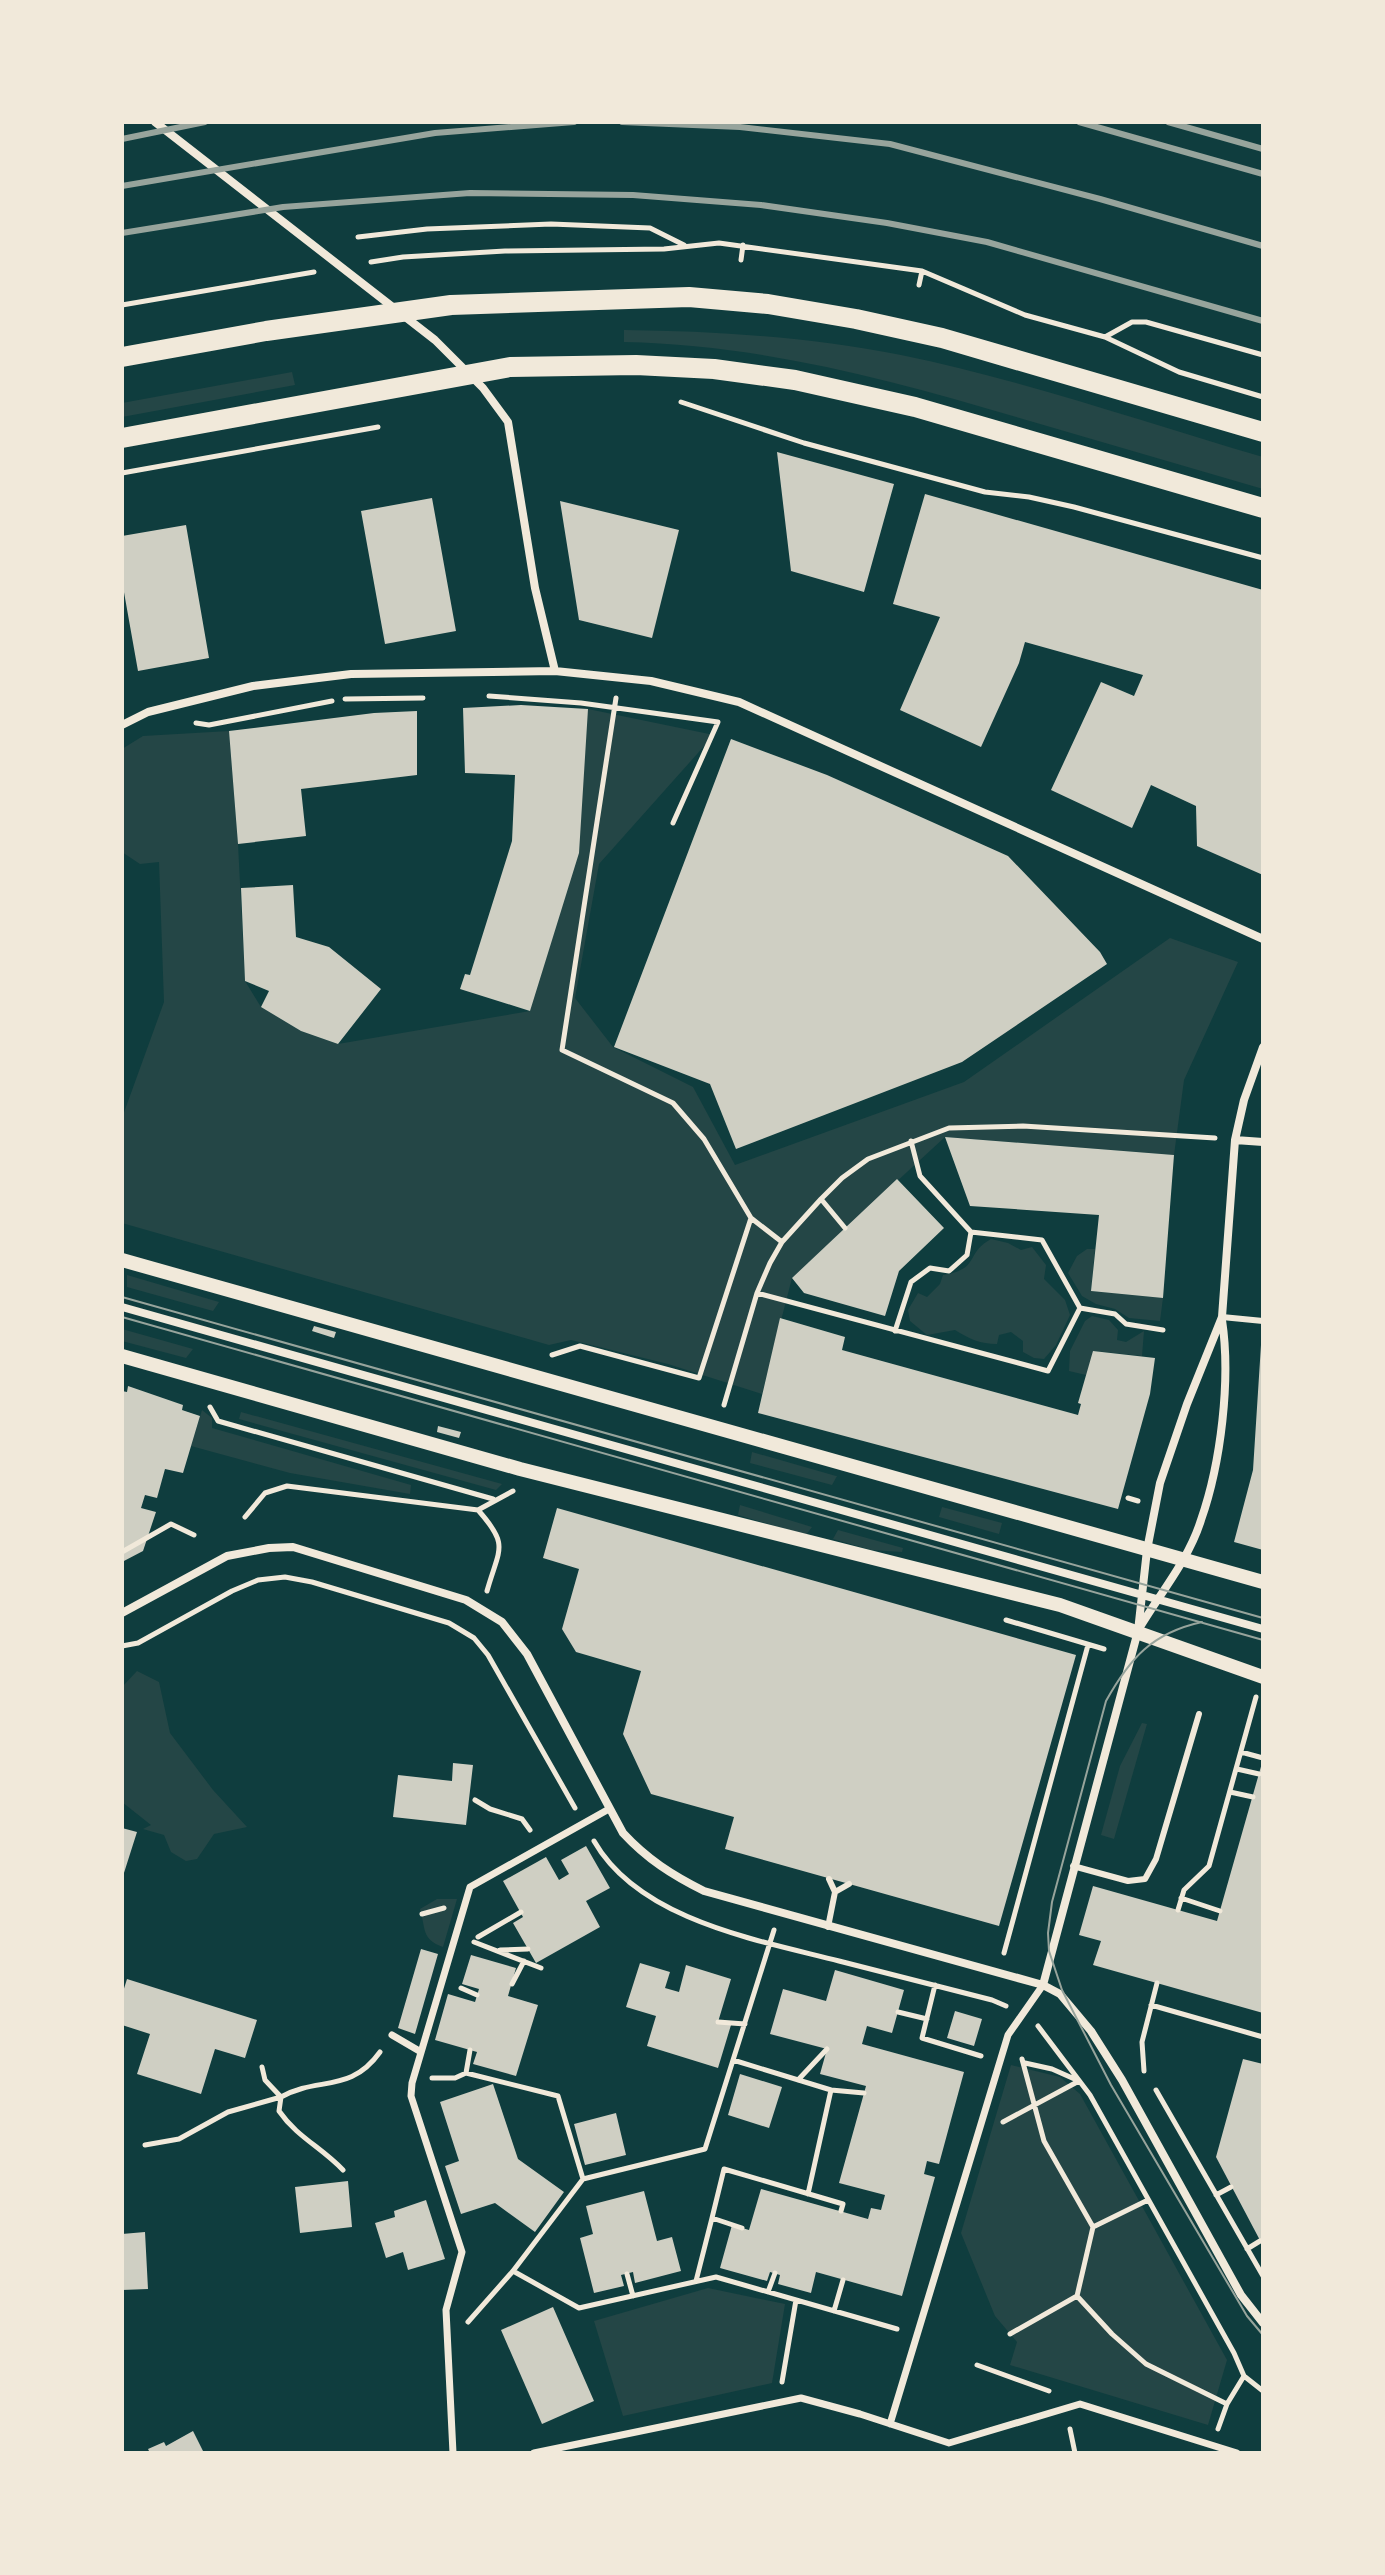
<svg xmlns="http://www.w3.org/2000/svg" width="1385" height="2575" font-family="Barlow,sans-serif">
  <style>
    .green { fill: #244646 }
    .building { fill: #cfcfc3 }
    .lines { fill: none; stroke-linecap: round; stroke-linejoin: round }
    .path { stroke: #f1e9da; stroke-width: 5 }
    .service { stroke: #f1e9da; stroke-width: 6 }
    .pedestrian { stroke: #f1e9da; stroke-width: 7 }
    .minor { stroke: #f1e9da; stroke-width: 8 }
    .tertiary { stroke: #f1e9da; stroke-width: 14 }
    .primary { stroke: #f1e9da; stroke-width: 20 }
    .tram { stroke: #97a49c; stroke-width: 2 }
    .rail { stroke: #97a49c; stroke-width: 6 }
  </style>
  <rect width="100%" height="100%" fill="#0f3d3e"/>
  <path class="green" d="M624 330C717 331 809 337 901 355 1023 380 1143 422 1263 457V489C1183 466 1103 442 1023 419 891 380 763 345 624 342Z
    M292 372 295 385 122 417V403Z
    M588 709 714 735 599 864 575 998 613 1047 693 1087 735 1165 964 1082 1170 938 1238 962 1184 1080 1174 1155 945 1137 792 1278 762 1394 668 1364 571 1340 549 1345 122 1223V1118L164 1002 159 862 140 864 122 852V749L143 736 229 731 238 844 245 981 261 1007 301 1031 338 1044 530 1011Z
    M991 1239 1008 1243 1021 1250 1032 1247 1046 1265 1044 1279 1065 1300 1070 1315 1056 1345 1044 1359 1034 1358 1023 1352V1341L1011 1332 999 1335 997 1344C980 1344 970 1339 955 1330L927 1335 910 1321 908 1310 918 1293 927 1297 940 1284 943 1275C981 1269 964 1254 991 1239Z
    M1087 1249H1095L1091 1291 1163 1298 1160 1321 1129 1318 1115 1309 1096 1304 1082 1296 1068 1273 1077 1256Z
    M127 1275 219 1302 213 1311 127 1287Z
    M1092 1316 1109 1320 1118 1330 1117 1340 1126 1342 1144 1331 1142 1356 1094 1351 1086 1375 1069 1371 1070 1351 1085 1321Z
    M122 1329 193 1349 186 1358 122 1341Z
    M202 1410 212 1418V1428L411 1485 410 1494 290 1473 191 1446Z
    M241 1412 502 1484 496 1490 239 1419Z
    M752 1452 836 1476H837L832 1485 750 1463Z
    M740 1505 812 1527 806 1535 738 1515Z
    M942 1507 1002 1523 999 1534 939 1517Z
    M838 1530 903 1548 902 1552 871 1550 833 1539Z
    M137 1671 159 1682 170 1733 213 1790 247 1827 214 1834 197 1859 186 1861 171 1852 164 1835 143 1829 151 1825 122 1802V1687Z
    M1142 1723 1147 1724 1114 1839 1101 1835 1120 1766Z
    M437 1899H457L443 1947C421 1939 426 1929 420 1909Z
    M1011 2065 1060 2077 1080 2094 1227 2360 1208 2425 1010 2365 1017 2342 995 2316 961 2233Z
    M708 2288 785 2304 772 2383 623 2416 594 2321Z"/>
  <path class="building" d="M777 452 894 484 864 592 791 571Z
    M925 494 1263 590V875L1197 846 1196 806 1151 785 1132 828 1051 790 1101 682 1134 696 1143 675 1025 642 1019 663 981 747 900 710 940 617 893 604Z
    M432 498 456 631 385 644 361 511Z
    M560 501 679 530 652 638 579 620Z
    M186 525 209 658 138 671 122 581V536Z
    M521 705 588 709 579 853 530 1011 460 989 465 974 470 975 512 841 515 775 465 773 463 708Z
    M417 711V775L301 789 306 836 238 844 229 731 374 713Z
    M731 739 827 775 1008 856 1100 952 1107 964 962 1062 736 1149 710 1084 614 1047Z
    M293 885 296 937 329 947 381 989 338 1044 301 1031 261 1007 269 991 245 981 241 888Z
    M945 1137 1174 1155 1163 1298 1091 1291 1099 1215 970 1206Z
    M897 1179 944 1228 899 1271 885 1316 804 1293 792 1278Z
    M780 1318 845 1337 842 1350 1078 1415 1081 1404 1078 1403 1093 1351 1155 1358 1150 1394 1118 1509 758 1413Z
    M314 1326 336 1332 334 1338 312 1331Z
    M1261 1345H1263V1550L1234 1542 1253 1470Z
    M128 1386 183 1405 182 1410 200 1416 183 1473 165 1469 157 1498 145 1495 141 1508 156 1512 143 1551 122 1562V1391L127 1392Z
    M438 1426 461 1432 459 1438 437 1432Z
    M557 1508 1076 1655 999 1926 725 1849 734 1817 651 1794 623 1734 641 1671 576 1652 562 1629 579 1569 543 1558Z
    M453 1763 473 1765 466 1825 393 1817 398 1775 452 1781Z
    M1262 1763 1263 2013 1093 1965 1101 1941 1079 1935 1093 1886 1217 1921Z
    M122 1828 137 1832 123 1876H122Z
    M586 1846 610 1888 586 1901 600 1927 536 1963 513 1923 523 1917 503 1881 546 1857 559 1880 569 1874 561 1860Z
    M421 1949 438 1954 415 2034 398 2028Z
    M471 1955 516 1968 508 1996 538 2005 516 2076 473 2064 477 2052 435 2040 448 1994 475 2002 479 1989 462 1984Z
    M640 1963 670 1972 665 1988 679 1992 686 1965 731 1979 718 2022 731 2025 718 2068 647 2046 656 2016 626 2007Z
    M835 1970 904 1990 892 2033 867 2026 862 2044 964 2072 939 2164 927 2161 924 2174 935 2177 902 2296 816 2272 811 2293 778 2284 780 2275 770 2272 767 2281 720 2268 732 2225 749 2230 761 2189 868 2219 871 2208 881 2210 885 2195 839 2183 866 2086 820 2074 827 2049 770 2034 783 1989 826 2001Z
    M127 1979 257 2020 245 2058 215 2049 201 2094 137 2074 150 2034 122 2025V1995Z
    M955 2011 982 2019 974 2046 947 2038Z
    M1243 2059 1263 2064V2246L1216 2157Z
    M740 2074 782 2087 769 2128 728 2115Z
    M493 2084 518 2159 564 2192 535 2232 495 2203 461 2214 445 2166 459 2161 440 2102Z
    M616 2113 626 2155 585 2165 574 2124Z
    M348 2181 352 2227 300 2233 295 2187Z
    M644 2191 657 2241 672 2237 681 2271 635 2283 633 2272 621 2275 624 2286 594 2293 580 2238 593 2234 586 2206Z
    M426 2200 445 2259 408 2270 403 2252 386 2258 375 2223 395 2217 394 2211Z
    M145 2232 148 2289 122 2290V2234Z
    M553 2307 594 2401 542 2424 501 2330Z
    M193 2431 204 2453H150L148 2449 164 2442 166 2446Z"/>
  <g class="lines">
    <path class="path" d="M358 237 427 229 551 224 650 228 684 245
      M741 260 743 245
      M371 262 403 257 505 251 664 249 719 243 922 271 1025 315 1105 337 1179 372 1263 397
      M919 285 922 271
      M122 305 314 272
      M1105 337 1132 322H1146L1263 355
      M681 402 804 443 985 492 1029 497 1074 507 1263 558
      M122 473 378 427
      M489 696 581 703 718 722 673 823
      M345 699 423 698
      M196 723 209 725 332 701
      M821 1199 845 1228
      M751 1218 782 1242
      M757 1293 1048 1371 1080 1308 1042 1240 971 1232 920 1176 911 1141
      M1080 1308 1115 1314 1126 1324 1163 1330
      M895 1331 911 1282 930 1268 949 1271 967 1255 971 1232
      M552 1355 580 1346 699 1378 751 1218 704 1139 673 1103 562 1050 616 698
      M724 1405 757 1293 770 1263 782 1242 821 1199 842 1178 868 1159 949 1128 1023 1126 1215 1138
      M210 1407 218 1421 493 1499
      M1128 1498 1138 1501
      M245 1517 265 1493 287 1486 478 1510
      M122 1552 171 1524 194 1535
      M487 1591C499 1548 510 1546 478 1510L513 1491
      M1006 1620 1104 1649
      M122 1646 138 1643 232 1591 258 1580 285 1577 312 1582 449 1623 474 1638 488 1655 575 1808
      M1241 1752 1263 1758
      M1237 1769 1259 1774
      M1230 1792 1253 1797
      M475 1800 490 1809 522 1819 530 1830
      M594 1841C639 1920 757 1940 839 1961 890 1974 941 1987 992 2000L1006 2006
      M1181 1898 1220 1911
      M1178 1910 1184 1890 1209 1866 1256 1697
      M422 1914 444 1908
      M478 1937 521 1912
      M474 1942 541 1968
      M500 1950 528 1949
      M1004 1953 1088 1645
      M512 1984 524 1961
      M935 1985 922 2038 981 2056
      M461 1988 477 1995
      M1151 2005 1263 2037
      M898 2012 927 2019
      M718 2022 745 2024
      M1038 2026 1090 2095 1234 2353 1244 2376 1263 2391
      M1022 2059 1044 2141 1093 2227 1077 2296
      M733 2060 831 2090 808 2194
      M1025 2063 1052 2069 1079 2081
      M1144 2071 1142 2042 1157 1983
      M466 2073 558 2096 583 2179
      M432 2078H455L466 2073 470 2050
      M798 2080 827 2049
      M831 2090 864 2093
      M1156 2090 1263 2276
      M1003 2122 1079 2081
      M145 2145 179 2139 228 2112 281 2097 265 2080 262 2067
      M343 2170C321 2147 297 2137 279 2111L281 2097C318 2076 350 2094 380 2052
      M1216 2195 1231 2187
      M712 2218 724 2169 843 2204 841 2211
      M1093 2227 1148 2200
      M1247 2249 1260 2241
      M513 2271 579 2308 716 2277 897 2329
      M627 2274 633 2296
      M696 2281 712 2218 742 2228
      M768 2292 775 2273
      M834 2311 843 2280
      M468 2322 513 2271 583 2179 705 2149 774 1930
      M1010 2334 1077 2296 1112 2334 1146 2364 1227 2404
      M977 2365 1049 2391
      M782 2382 796 2300
      M1070 2429 1075 2453
      M1218 2429 1227 2404 1244 2376"/>
    <path class="service" d="M1222 1317 1263 1321
      M1073 1866 1128 1881 1145 1879 1156 1859 1199 1714
      M829 1879 835 1892
      M828 1927 835 1892 849 1884"/>
    <path class="pedestrian" d="M392 2035 421 2052
      M890 2424 1008 2035 1043 1985
      M453 2453 446 2310 462 2252 411 2096 412 2083 470 1887 609 1809
      M534 2453 801 2398 860 2414 949 2443 1080 2404 1237 2453"/>
    <path class="minor" d="M155 122 435 340 483 388 508 422 535 588 555 671
      M122 725 148 712 253 686 351 674 555 671 651 681 739 702 1263 939
      M1235 1140 1263 1142
      M122 1307 1263 1629
      M122 1613 227 1556 269 1548 293 1547 466 1600 502 1622 527 1654 623 1833C647 1859 672 1875 704 1891L1043 1985 1060 1994 1091 2031 1122 2080 1241 2295 1263 2323
      M1140 1627C1161 1592 1189 1559 1201 1520 1221 1463 1231 1379 1222 1320
      M1043 1985 1138 1631 1147 1550 1160 1483 1187 1404 1222 1317 1235 1140 1244 1100 1263 1047"/>
    <path class="tertiary" d="M122 1260 1263 1582
      M122 1356 520 1469 1060 1605 1263 1677"/>
    <path class="primary" d="M122 357 266 331 451 305 689 297 768 304 856 319 942 338 1263 432
      M122 438 510 367 636 365 714 369 795 380 915 407 1263 508"/>
    <path class="tram" d="M122 1297 1263 1618
      M122 1317 1263 1640
      M1202 1622C1152 1633 1130 1658 1106 1701L1052 1902 1048 1933 1049 1951 1062 1990 1111 2085 1247 2316 1263 2335"/>
    <path class="rail" d="M622 122 740 127 890 144 1100 199 1263 246
      M1079 122 1263 174
      M1168 122 1263 149
      M122 139 205 122
      M122 186 435 133 574 122
      M122 233 283 207 470 193 633 195 761 205 887 223 987 242 1263 321"/>
  </g>
  <rect width="1385" height="2575" fill="none" stroke="#f1e9da" stroke-width="248"/>
</svg>
